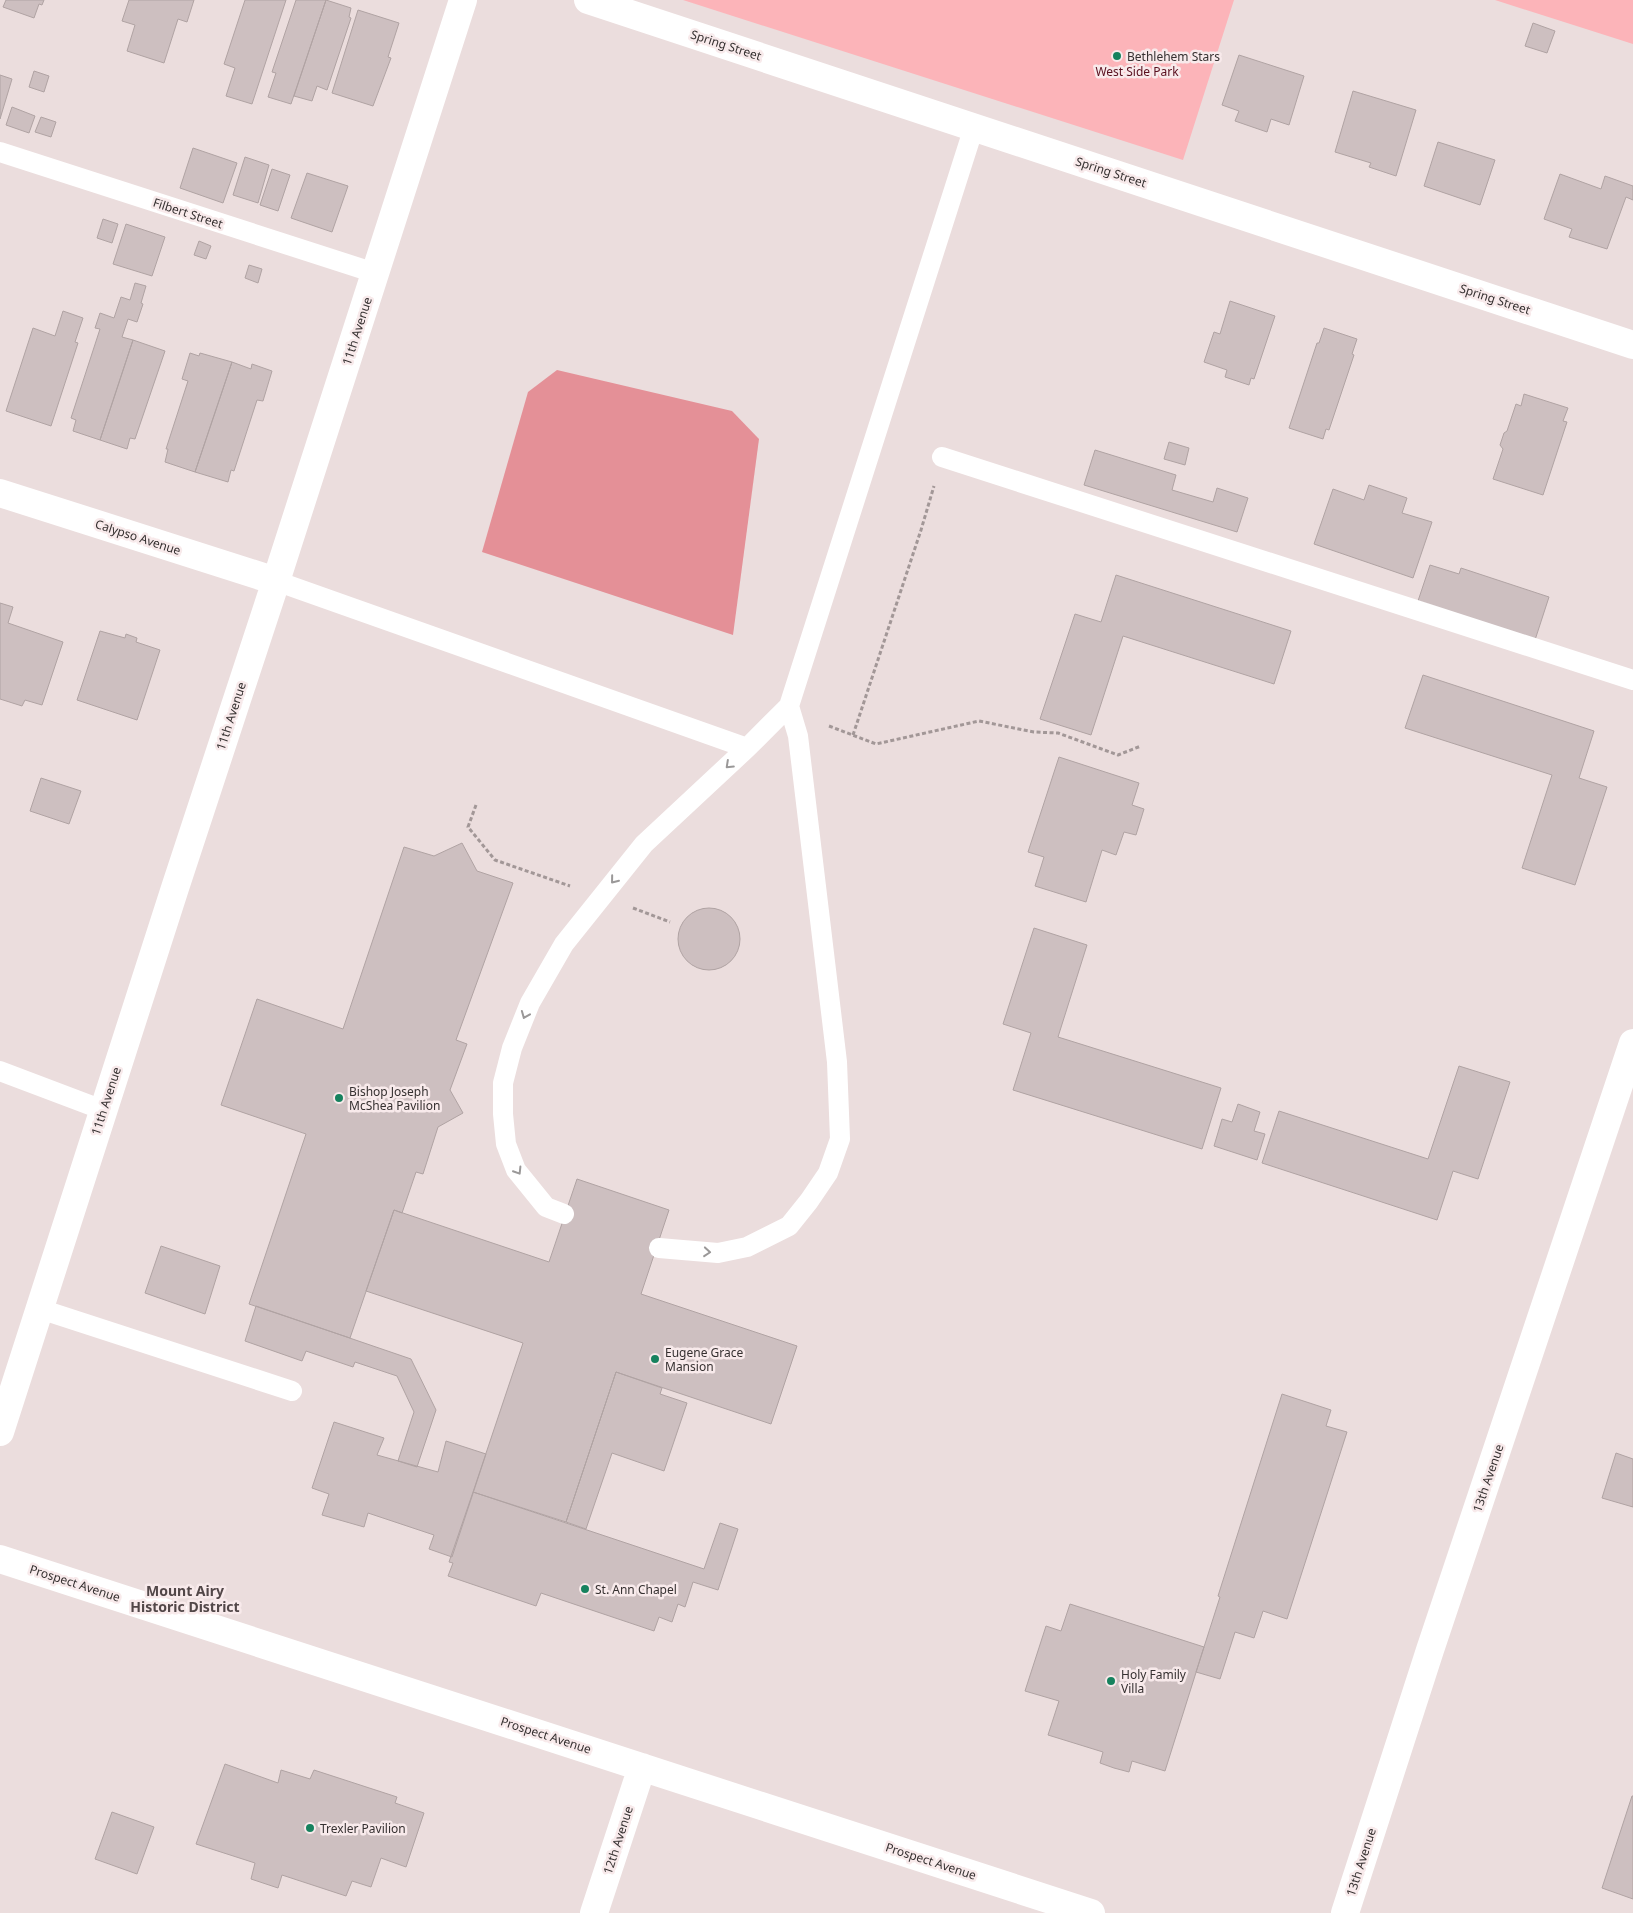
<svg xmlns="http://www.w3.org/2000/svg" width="1633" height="1913" font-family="'Noto Sans',sans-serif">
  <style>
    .green { fill: #fcb4b9 }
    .water { fill: #e49097 }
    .building { fill: #cdbfc0; stroke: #b0a3a3 }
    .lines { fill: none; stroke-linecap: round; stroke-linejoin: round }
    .path { stroke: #a29797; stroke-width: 3; stroke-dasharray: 4 2.5; stroke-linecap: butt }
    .lane { stroke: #fff; stroke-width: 20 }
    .street { stroke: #fff; stroke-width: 28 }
    .oneway { stroke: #9a9898 }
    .poi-dot { fill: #16825e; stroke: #f8eaeb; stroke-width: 2 }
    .labels { text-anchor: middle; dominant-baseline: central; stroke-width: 5; stroke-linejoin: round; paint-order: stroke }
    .street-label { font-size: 12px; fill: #353030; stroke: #f8eaeb }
    .poi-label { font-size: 12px; fill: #353030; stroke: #f8eaeb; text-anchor: start }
    .park-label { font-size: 12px; fill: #590f1e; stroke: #f8eaeb }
    .neighbourhood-label { font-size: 14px; font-weight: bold; fill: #524748; stroke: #f8eaeb }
  </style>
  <rect width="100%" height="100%" fill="#ebdddd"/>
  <path class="green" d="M683 0H1234L1183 160Z
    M1495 0H1633V44Z"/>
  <path class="water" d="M557 370 732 411 759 439 733 635 482 552 528 392Z"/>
  <path class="building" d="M6 0H44L42 5 39 4 34 18 3 7Z
    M129 0H194L187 22 178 19 164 63 127 51 135 25 122 21Z
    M245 0H286L252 104 226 96 235 68 224 64Z
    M296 0H326L291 104 268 97 276 73 272 72Z
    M326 0 351 8 349 17 351 18 327 90 317 86 312 101 294 96Z
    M358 10 399 23 388 57 391 58 373 106 332 93Z
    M1533 23 1555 31 1547 53 1525 46Z
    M1239 55 1304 76 1289 125 1271 119 1267 132 1235 121 1239 111 1222 105Z
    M34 71 49 76 44 92 29 87Z
    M0 75 12 79 0 119Z
    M1353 91 1416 110 1396 176 1369 167 1371 163 1335 152Z
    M12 107 35 116 29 133 6 125Z
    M41 117 56 122 51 137 35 132Z
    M1438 142 1495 160 1480 205 1424 186Z
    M193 148 237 163 223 203 180 188Z
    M245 157 269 165 258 203 233 195Z
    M272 169 290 175 278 211 260 205Z
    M307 173 348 186 332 232 291 218Z
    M1560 174 1601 189 1605 176 1633 186V200L1626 197 1607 249 1569 237 1572 229 1544 219Z
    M103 219 118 224 112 243 97 238Z
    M126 224 165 237 152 276 113 264Z
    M199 241 211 246 206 259 194 255Z
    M249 265 262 269 258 283 245 278Z
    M135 283 146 286 141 303 143 304 137 322 128 319 122 337 133 340 100 440 73 431 76 420 71 418 100 329 95 328 100 313 114 318 121 297 130 300Z
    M1230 301 1275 316 1254 379 1251 378 1249 385 1225 377 1227 370 1204 362 1214 332 1220 334Z
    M63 311 83 318 75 342 78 343 51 426 6 411 33 328 55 336Z
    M1324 328 1357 339 1352 354 1354 355 1329 430 1326 429 1323 439 1289 428 1317 343H1319Z
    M133 340 165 351 135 439 130 438 127 449 100 440Z
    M190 353 199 356 200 353 232 362 195 472 165 462 168 449H166L188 381 182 379Z
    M232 362 251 369 252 364 272 371 263 401 257 400 234 471 231 470 228 482 195 472Z
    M1524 394 1568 408 1563 421 1567 422 1543 495 1493 479 1503 449 1500 445 1504 433 1507 431 1516 404 1521 406Z
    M1169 442 1189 448 1185 465 1164 459Z
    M1095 450 1176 475 1172 490 1213 502 1217 488 1248 498 1237 532 1084 485Z
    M1369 485 1407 498 1402 513 1432 522 1413 578 1314 544 1333 489 1364 500Z
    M1430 565 1459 574 1461 568 1549 597 1535 640 1418 601Z
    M1116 575 1291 631 1274 684 1123 636 1091 735 1040 719 1075 614 1101 622Z
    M0 603 13 607 8 623 63 642 42 705 25 700 22 706 0 699Z
    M100 631 125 638 126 634 137 638 136 642 160 650 137 720 77 700Z
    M1423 675 1594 731 1579 778 1607 787 1575 885 1522 868 1552 775 1405 728Z
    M1059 757 1139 783 1132 805 1144 809 1136 835 1124 832 1116 855 1102 850 1086 902 1035 886 1044 857 1028 852Z
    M41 778 81 791 69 824 30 811Z
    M462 843 477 871 513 883 456 1040 467 1044 450 1090 463 1113 438 1127 423 1174 416 1172 402 1213 394 1210 350 1338 249 1304 306 1134 221 1105 257 999 343 1029 404 847 434 856Z
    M678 939a31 31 0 1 1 62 0a31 31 0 1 1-62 0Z
    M1034 928 1087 945 1058 1037 1221 1088 1202 1149 1013 1090 1031 1033 1003 1024Z
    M1459 1066 1510 1082 1478 1179 1453 1171 1437 1220 1262 1163 1279 1111 1428 1159Z
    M1238 1104 1260 1112 1254 1131 1265 1134 1257 1160 1214 1146 1222 1119 1232 1122Z
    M577 1179 669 1210 641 1294 797 1346 771 1424 616 1372 566 1522 473 1492 523 1343 366 1291 394 1210 549 1262Z
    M161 1246 220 1266 205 1314 145 1293Z
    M256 1306 411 1359 436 1410 417 1467 398 1461 414 1412 397 1376 355 1362 353 1367 306 1351 302 1361 245 1341Z
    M616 1372 662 1388 660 1394 687 1403 664 1471 612 1453 586 1529 566 1522Z
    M1282 1394 1331 1410 1326 1426 1347 1432 1287 1619 1263 1611 1254 1638 1235 1632 1220 1679 1196 1672 1220 1597 1218 1596Z
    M334 1422 384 1438 377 1455 438 1472 446 1441 486 1454 452 1557 429 1549 434 1535 368 1513 364 1527 322 1515 329 1494 312 1488Z
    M1616 1453 1633 1459V1507L1602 1498Z
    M473 1492 704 1569 720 1523 738 1529 718 1590 693 1582 685 1607 678 1604 672 1622 659 1617 654 1631 541 1593 536 1606 448 1576 453 1563 449 1562Z
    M1070 1604 1204 1647 1165 1771 1132 1761 1129 1772 1114 1768 1100 1763 1103 1752 1048 1735 1059 1701 1025 1691 1046 1626 1061 1631Z
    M225 1764 278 1783 281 1770 310 1779 314 1770 397 1797 395 1803 424 1813 406 1867 381 1858 371 1887 352 1881 346 1896 282 1875 278 1888 251 1879 255 1863 196 1844Z
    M1632 1796H1633V1899L1602 1888Z
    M112 1812 154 1827 137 1874 95 1859Z"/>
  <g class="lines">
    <path class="path" d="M829 726 876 744 979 721 1034 732 1058 733 1118 755 1141 746
      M853 735 921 530 934 486
      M476 805 468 827 495 860 570 886
      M633 908 670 922"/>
    <path class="lane" d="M0 152 375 273
      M942 457 1633 680
      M276 581 747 748
      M0 1071 103 1110
      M564 1214 546 1207 516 1170 506 1144 503 1114V1083L512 1048 530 1003 564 944 644 844 747 748 789 706
      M659 1248 718 1253 747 1247 789 1226 809 1201 828 1173 840 1139 837 1062 798 736 789 706 974 127
      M40 1309 292 1391"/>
    <path class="street" d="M588 0 1633 345
      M0 493 276 581
      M0 1432 175 888 276 581 463 0
      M0 1559 1091 1913
      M594 1913 642 1767
      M1345 1913 1430 1650 1633 1043"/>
  </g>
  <defs><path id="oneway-chevron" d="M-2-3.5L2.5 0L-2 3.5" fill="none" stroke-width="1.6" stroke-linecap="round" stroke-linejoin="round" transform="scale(1.25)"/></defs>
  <g class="oneway">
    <use href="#oneway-chevron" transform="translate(729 765) rotate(137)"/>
    <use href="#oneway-chevron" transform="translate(614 880) rotate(129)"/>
    <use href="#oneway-chevron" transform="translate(525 1015) rotate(112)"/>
    <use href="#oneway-chevron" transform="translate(518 1171) rotate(58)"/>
    <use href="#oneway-chevron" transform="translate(707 1252) rotate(5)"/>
  </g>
  <g class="poi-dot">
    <circle cx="1117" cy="56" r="5"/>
    <circle cx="339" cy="1098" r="5"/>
    <circle cx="655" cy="1359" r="5"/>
    <circle cx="585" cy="1589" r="5"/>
    <circle cx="1111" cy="1681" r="5"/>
    <circle cx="310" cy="1828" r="5"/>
  </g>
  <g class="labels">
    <g class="street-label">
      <text transform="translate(726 45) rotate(18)">Spring Street</text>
      <text transform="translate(1111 172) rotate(18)">Spring Street</text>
      <text transform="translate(188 213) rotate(18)">Filbert Street</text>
      <text transform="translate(1495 299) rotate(18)">Spring Street</text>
      <text transform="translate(357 331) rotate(-72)">11th Avenue</text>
      <text transform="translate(138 537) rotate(18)">Calypso Avenue</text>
      <text transform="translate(231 716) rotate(-72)">11th Avenue</text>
      <text transform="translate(106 1101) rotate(-72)">11th Avenue</text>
      <text transform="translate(1488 1478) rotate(-71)">13th Avenue</text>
      <text transform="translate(75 1583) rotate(18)">Prospect Avenue</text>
      <text transform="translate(546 1735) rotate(18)">Prospect Avenue</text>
      <text transform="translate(618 1840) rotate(-72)">12th Avenue</text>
      <text transform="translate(931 1861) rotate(18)">Prospect Avenue</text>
      <text transform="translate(1361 1862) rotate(-72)">13th Avenue</text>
    </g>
    <g class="poi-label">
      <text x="1127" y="56">Bethlehem Stars</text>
      <text x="349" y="1091">Bishop Joseph<tspan x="349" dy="14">McShea Pavilion</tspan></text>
      <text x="665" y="1352">Eugene Grace<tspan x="665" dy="14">Mansion</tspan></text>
      <text x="595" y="1589">St. Ann Chapel</text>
      <text x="1121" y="1674">Holy Family<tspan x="1121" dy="14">Villa</tspan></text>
      <text x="320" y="1828">Trexler Pavilion</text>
    </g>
    <g class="park-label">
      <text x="1137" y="71">West Side Park</text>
    </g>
    <g class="neighbourhood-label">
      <text x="185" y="1590">Mount Airy<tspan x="185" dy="16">Historic District</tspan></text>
    </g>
  </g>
</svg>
